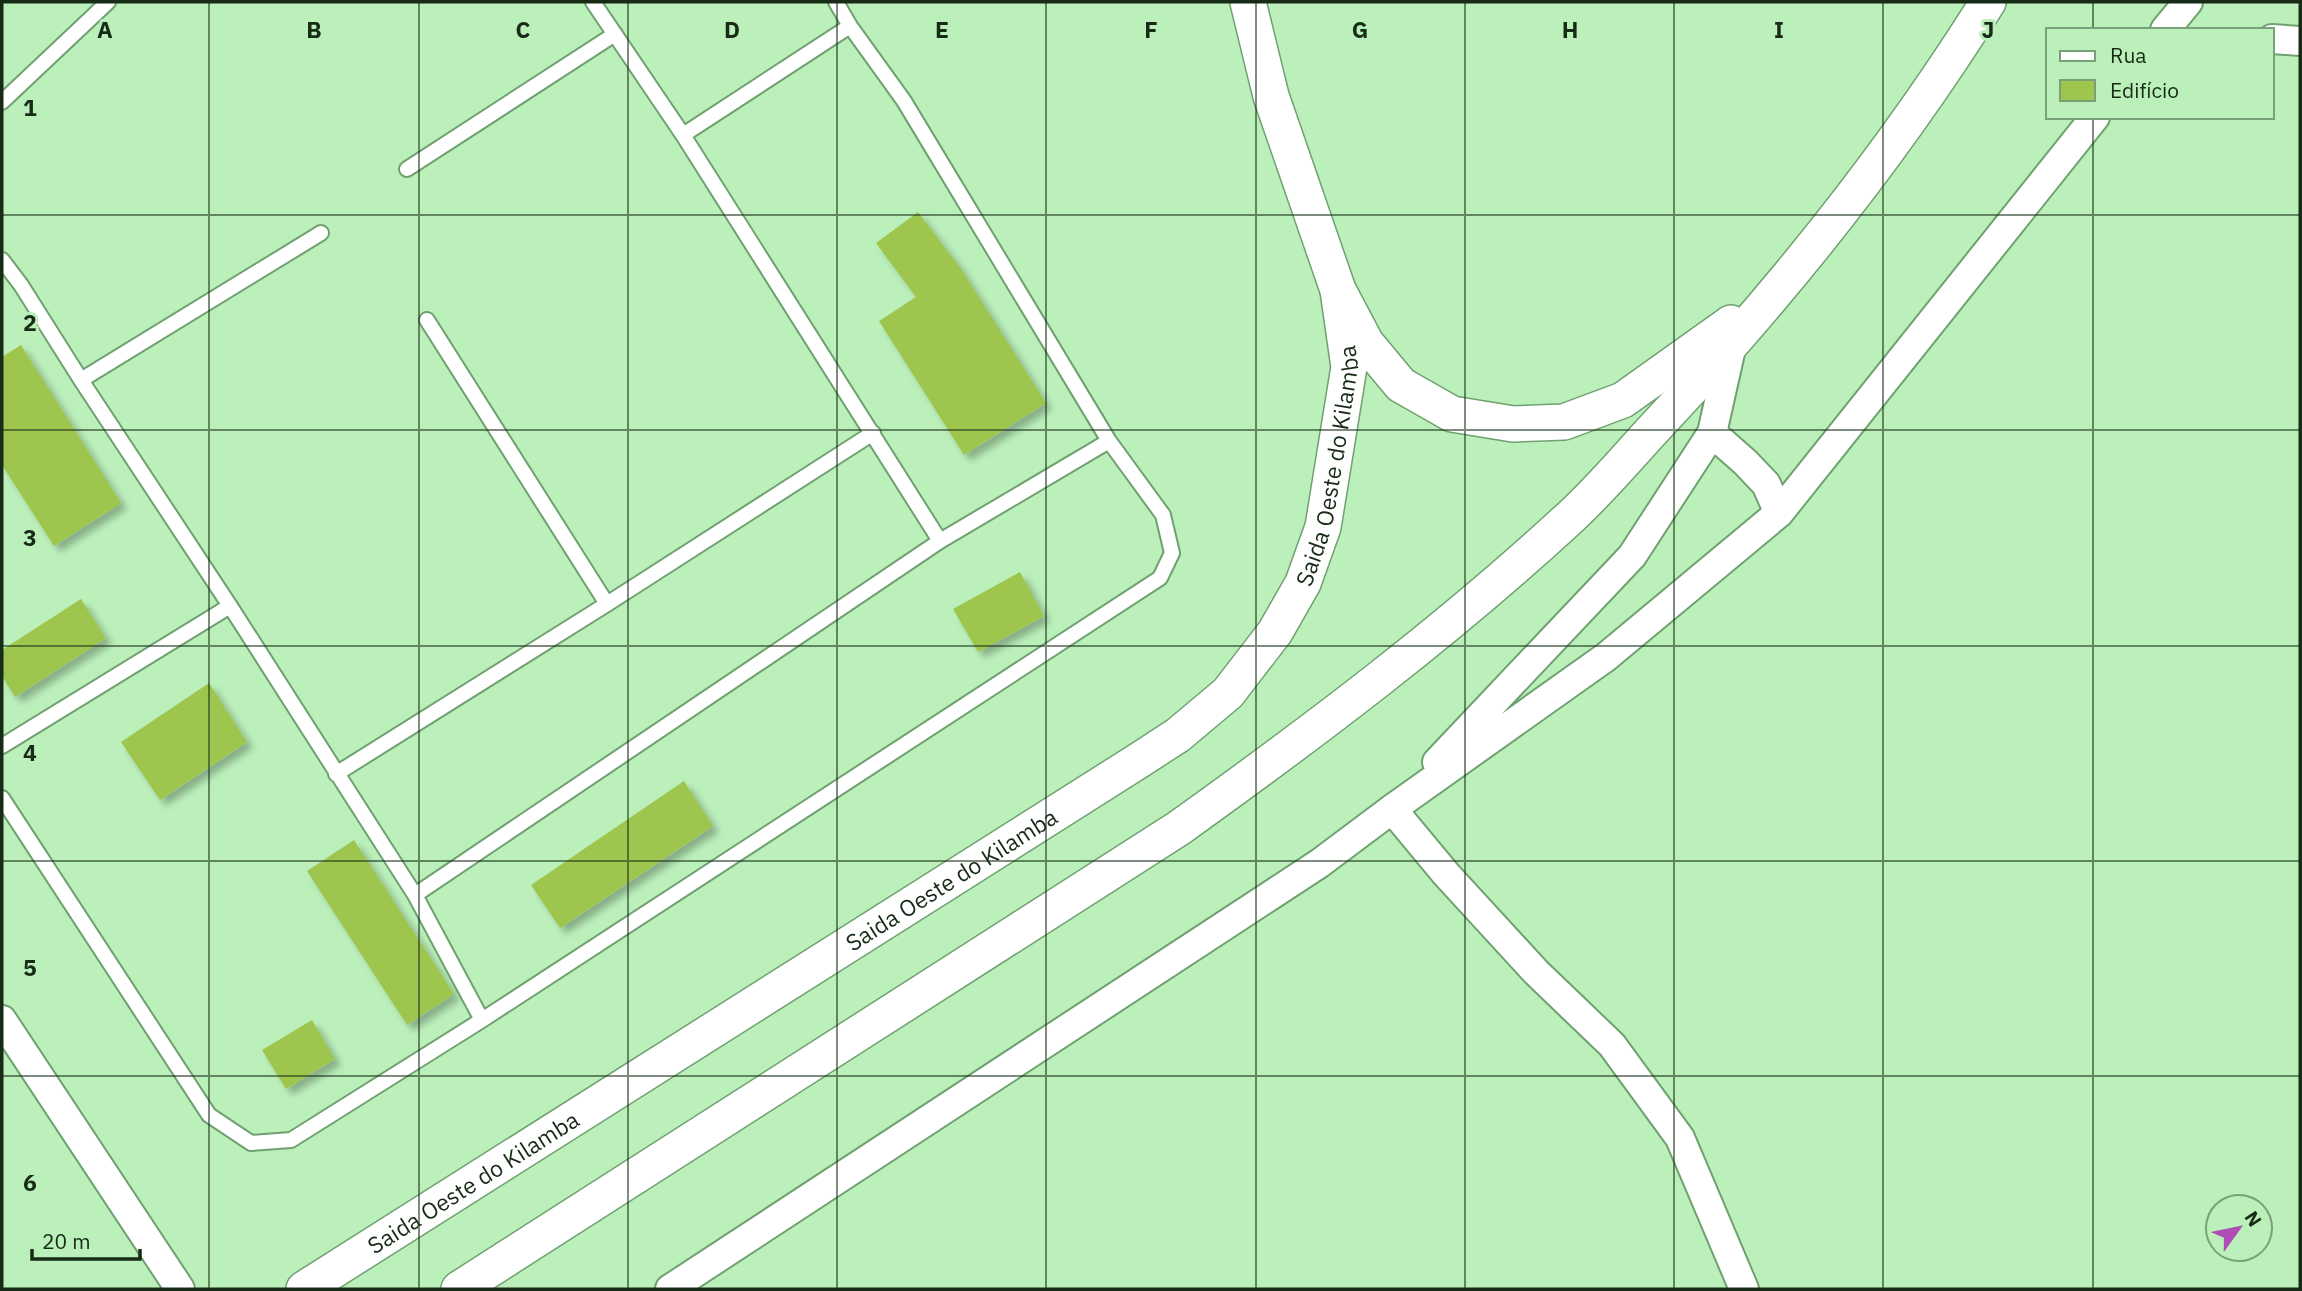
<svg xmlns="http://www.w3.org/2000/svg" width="2302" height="1291" font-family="'IBM Plex Sans',sans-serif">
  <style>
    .building { fill: #9ec54d; filter: url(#shadow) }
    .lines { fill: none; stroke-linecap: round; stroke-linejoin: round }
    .service-casing { stroke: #6fa170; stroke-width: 18 }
    .minor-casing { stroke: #6fa170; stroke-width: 32 }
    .tertiary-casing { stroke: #6fa170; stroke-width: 38 }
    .service { stroke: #fff; stroke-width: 14 }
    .minor { stroke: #fff; stroke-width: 28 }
    .tertiary { stroke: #fff; stroke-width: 35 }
    .grid { fill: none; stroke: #172b17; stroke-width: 2; stroke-opacity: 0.55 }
    .labels { text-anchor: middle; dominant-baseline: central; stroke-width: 6; stroke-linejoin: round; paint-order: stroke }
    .street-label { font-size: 23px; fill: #172b17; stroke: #bbf0bb }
    .grid-label { font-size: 23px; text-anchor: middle; font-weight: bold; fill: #172b17; stroke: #bbf0bb; stroke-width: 6; stroke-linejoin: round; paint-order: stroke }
  </style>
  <defs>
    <filter id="shadow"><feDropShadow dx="6" dy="6" stdDeviation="3.5" flood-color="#0004"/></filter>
  </defs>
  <rect width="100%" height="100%" fill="#bbf0bb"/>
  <path class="building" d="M918 212 961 269 1046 403 964 455 879 321 916 297 876 243Z
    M21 345 121 503 54 546 2 465V357Z
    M1020 572 1044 616 978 652 953 609Z
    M81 599 106 638 15 697 2 676V650Z
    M209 683 247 742 160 800 121 742Z
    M684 781 713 826 560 928 531 885Z
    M354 840 454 994 407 1025 307 871Z
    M312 1020 335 1059 286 1089 262 1050Z"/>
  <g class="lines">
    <defs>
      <path id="service" d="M593 2 683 135 940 541
        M2 102 108 2
        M683 135 850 26
        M407 169 615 34
        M2 260 21 285 81 380 230 606 415 895 482 1020
        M427 320 607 604
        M81 380 321 233
        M2 746 230 606
        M336 774 607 604 873 433
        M2 798 209 1115 251 1143 291 1140 482 1020 1160 578 1172 553 1163 515 1109 441 904 101 850 26 836 2
        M415 895 940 541 1109 441"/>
      <path id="minor" d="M2165 30 2188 2
        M2272 39 2300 41
        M1712 433 1745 462 1766 484 1779 513
        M1437 762 1632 556 1712 433 1732 344
        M1392 809 1446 874 1536 972 1612 1045 1680 1138 1744 1289
        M2 1020 180 1289
        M670 1289 1320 863 1392 809 1606 657 1779 513 2095 117"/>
      <g id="tertiary">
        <path d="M1248 2 1271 96 1338 290 1366 343 1401 385 1452 414 1513 424 1564 422 1623 400 1731 323"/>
        <path id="s1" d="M304 1289 1138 761 1178 735 1228 693 1275 632 1303 583 1323 527 1349 367 1338 290"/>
        <path d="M459 1289 1179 828C1313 732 1443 634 1564 523 1599 492 1629 455 1661 421 1782 292 1894 152 1988 2"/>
      </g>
    </defs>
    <use href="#service" class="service-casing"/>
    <use href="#minor" class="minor-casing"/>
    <use href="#tertiary" class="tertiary-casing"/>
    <use href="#service" class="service"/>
    <use href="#minor" class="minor"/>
    <use href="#tertiary" class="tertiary"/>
  </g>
  <path class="grid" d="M209 2V1289M419 2V1289M628 2V1289M837 2V1289M1046 2V1289M1256 2V1289M1465 2V1289M1674 2V1289M1883 2V1289M2093 2V30M2093 117V1289M2 215H2300M2 430H2300M2 646H2300M2 861H2300M2 1076H2300"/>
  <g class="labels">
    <g class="street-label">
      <text stroke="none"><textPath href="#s1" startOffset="1354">Saida Oeste do Kilamba</textPath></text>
      <text stroke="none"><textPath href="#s1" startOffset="766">Saida Oeste do Kilamba</textPath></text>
      <text stroke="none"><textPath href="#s1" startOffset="200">Saida Oeste do Kilamba</textPath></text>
    </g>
  </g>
  <g class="grid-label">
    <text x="105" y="38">A</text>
    <text x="314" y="38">B</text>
    <text x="523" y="38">C</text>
    <text x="732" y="38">D</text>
    <text x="942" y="38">E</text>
    <text x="1151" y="38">F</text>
    <text x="1360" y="38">G</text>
    <text x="1570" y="38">H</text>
    <text x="1779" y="38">I</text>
    <text x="1988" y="38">J</text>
    <text x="30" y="116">1</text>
    <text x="30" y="331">2</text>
    <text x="30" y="546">3</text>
    <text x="30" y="761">4</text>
    <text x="30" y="976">5</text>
    <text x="30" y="1191">6</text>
  </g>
  <rect width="2302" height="1291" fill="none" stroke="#172b17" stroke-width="7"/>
  <rect x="2046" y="28" width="228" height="91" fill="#bbf0bb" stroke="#79a179" stroke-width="2"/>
  <rect x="2060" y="51" width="35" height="10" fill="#ffffff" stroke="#79a179" stroke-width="2"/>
  <text x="2110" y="63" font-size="21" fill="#172b17">Rua</text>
  <rect x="2060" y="80" width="35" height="21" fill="#9ec54d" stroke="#79a179" stroke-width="2"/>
  <text x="2110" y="98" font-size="21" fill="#172b17">Edifício</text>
  <g transform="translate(2239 1228) rotate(57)"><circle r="33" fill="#bbf0bb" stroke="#79a179" stroke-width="2"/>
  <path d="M0-5L12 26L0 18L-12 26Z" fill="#ae4db5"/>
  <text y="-10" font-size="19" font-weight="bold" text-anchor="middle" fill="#172b17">N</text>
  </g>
  <path d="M32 1249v10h108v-10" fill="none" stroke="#172b17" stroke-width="3.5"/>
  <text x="42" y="1249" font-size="21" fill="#172b17" stroke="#bbf0bb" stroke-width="5" paint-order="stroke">20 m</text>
</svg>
